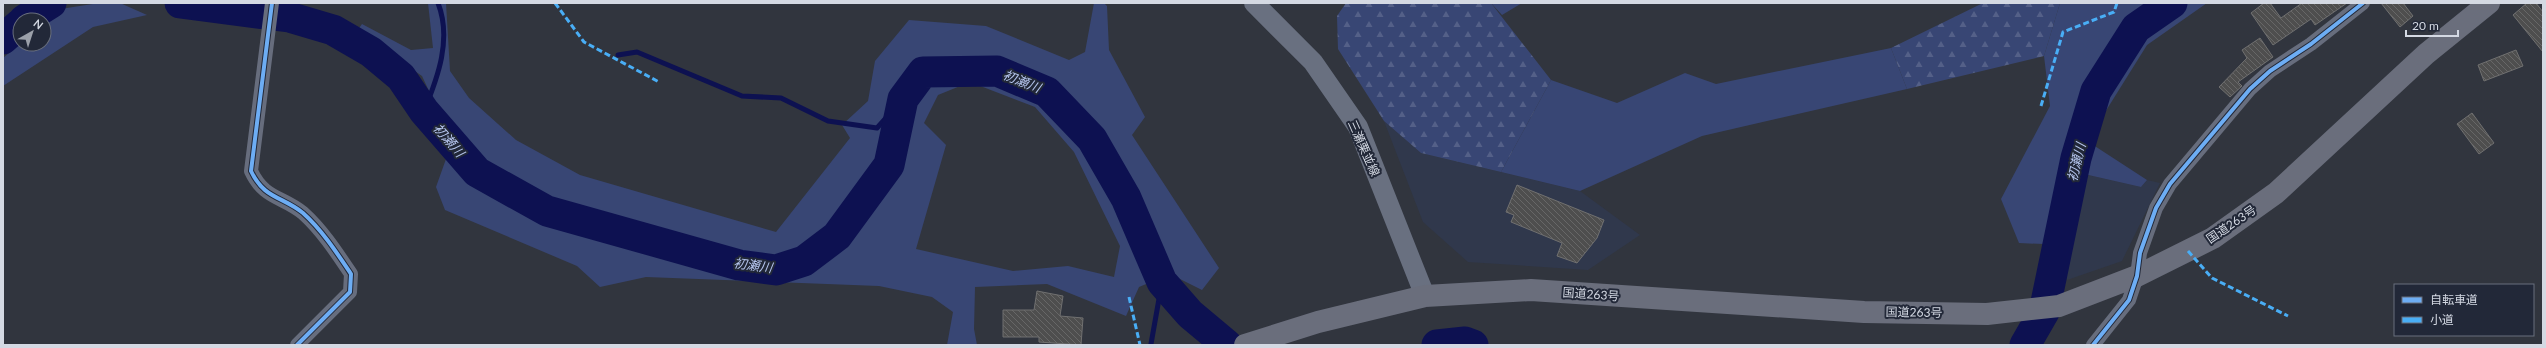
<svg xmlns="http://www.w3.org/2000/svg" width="2546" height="348" font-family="Lato,'Noto Sans JP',sans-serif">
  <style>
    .built { fill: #30384c }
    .grass { fill: #384674; fill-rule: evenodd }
    .forest { fill: url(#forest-firs) }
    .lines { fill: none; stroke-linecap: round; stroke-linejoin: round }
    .stream { stroke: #0d1151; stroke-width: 5 }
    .river { stroke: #0d1151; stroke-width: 31 }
    .building { fill: url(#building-back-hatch); stroke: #707070 }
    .minor { stroke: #676d7d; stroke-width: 14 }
    .secondary { stroke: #697080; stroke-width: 20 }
    .trunk { stroke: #6a6e7c; stroke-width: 22 }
    .quiet { stroke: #49aef6; stroke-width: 3; stroke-dasharray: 6 3; stroke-linecap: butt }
    .cycleway-casing { stroke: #222838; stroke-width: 6 }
    .cycleway { stroke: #6dadf4; stroke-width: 4 }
    .labels { text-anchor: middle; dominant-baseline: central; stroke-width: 4; stroke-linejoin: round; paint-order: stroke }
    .street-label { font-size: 12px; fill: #d4d9e3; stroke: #222838 }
    .water-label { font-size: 13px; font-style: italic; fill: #b6c6ef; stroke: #222838 }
  </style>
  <defs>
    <pattern id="forest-firs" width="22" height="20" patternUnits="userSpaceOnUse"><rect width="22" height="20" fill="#384674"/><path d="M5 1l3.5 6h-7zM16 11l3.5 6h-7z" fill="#546088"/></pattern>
    <pattern id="building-back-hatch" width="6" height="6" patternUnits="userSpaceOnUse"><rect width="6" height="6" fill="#4e4e4e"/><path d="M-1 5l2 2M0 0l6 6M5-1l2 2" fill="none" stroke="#676767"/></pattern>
  </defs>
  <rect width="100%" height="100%" fill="#31353e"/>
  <path class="built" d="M1384 121 1421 153 1580 191 1640 235 1588 270 1468 262 1423 222Z
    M2084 174 2141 187 2147 180 2160 183 2122 261 2067 280V245Z"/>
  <path class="grass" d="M99 3H120L147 15 93 27 3 86V58L20 44H44V20L54 10Z
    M428 3H446L450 71 469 98 516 140 580 175 776 232 850 138 842 125 868 101 875 61 909 20 986 26 1069 60 1085 52 1094 3H1104L1107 6 1109 50 1145 117 1132 135 1219 268 1202 290 1170 274 1139 287 1126 316 1047 284 975 287 974 329 977 345H947L953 312 932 297 879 286 646 277 600 287 577 266 445 210 436 187 446 159 461 137 438 110 422 76 357 31 362 24 411 50 433 48ZM970 82 1035 107 1074 152 1120 246 1114 277 1068 266 1013 271 916 249 946 145 924 123 938 95Z
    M1491 3H1522L1502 15Z
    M2060 3H2207L2147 45 2087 141 2147 180 2141 187 2084 174 2067 245 2019 243 2001 199 2050 106 2044 56Z
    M1891 48 1907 89 1702 136 1580 191 1501 172 1551 80 1617 103 1685 73 1716 84Z"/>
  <path class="forest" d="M1346 3H1491L1551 80 1501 172 1421 153 1384 121 1338 49 1337 16Z
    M1983 3H2060L2044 56 1907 89 1891 48Z"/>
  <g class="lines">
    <path class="stream" d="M618 55 637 52 742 96 781 98 828 121 877 128 903 99
      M424 111C438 77 452 39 438 3
      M1151 344 1162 282"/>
    <path class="river" d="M180 3 289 17 333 30 371 52 401 77 424 111 477 172 547 211 739 265 776 270 804 261 837 236 889 165 903 99 923 72 997 71 1047 92 1092 139 1126 198 1162 282 1190 314 1227 345
      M24 20 51 3
      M3 39 20 24
      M1437 345 1465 342 1473 345
      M2025 345 2044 312 2076 158 2096 91 2136 28 2172 3"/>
  </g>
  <path class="building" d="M2264 3H2270L2281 18 2302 3H2347L2315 25 2311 19 2273 45 2251 13Z
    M2381 3H2403L2413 16 2400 27Z
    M2527 3H2536L2543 12V52L2513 15Z
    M2260 38 2273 57 2238 82 2242 86 2230 97 2219 87 2247 58 2242 50Z
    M2516 50 2523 66 2484 81 2478 65Z
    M2472 113 2494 143 2479 154 2457 124Z
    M1517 185 1604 220 1597 238 1577 263 1557 256 1562 243 1511 222 1514 215 1506 212Z
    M1037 291 1063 296 1060 316 1083 318 1081 345 1039 342V337H1003V310H1034Z"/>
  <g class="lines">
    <path class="minor" d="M272 3 251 171C264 199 282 196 303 213 322 230 337 253 351 274L350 292 297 345
      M2093 345 2129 300 2137 276 2140 253 2156 208 2170 184 2250 89 2270 71 2311 44 2363 3"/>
    <path class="secondary" d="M1254 3 1313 62 1358 127 1425 296"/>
    <path class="trunk" d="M1245 345 1318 322 1425 296 1531 290 1864 312 1987 314 2059 306 2137 276 2213 238 2276 193 2426 54 2489 3"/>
    <path class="quiet" d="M555 3 584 42 659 82
      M2041 106 2063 32 2114 12 2117 3
      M2188 251 2212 278 2288 316
      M1129 297 1140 345"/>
    <defs>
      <path id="cycleway" d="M272 3 251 171C264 199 282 196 303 213 322 230 337 253 351 274L350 292 297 345
        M2093 345 2129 300 2137 276 2140 253 2156 208 2170 184 2250 89 2270 71 2311 44 2363 3"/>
    </defs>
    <use href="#cycleway" class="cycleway-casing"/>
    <use href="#cycleway" class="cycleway"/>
  </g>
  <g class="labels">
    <g class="street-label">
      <text transform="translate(1364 148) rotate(66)">三瀬栗並線</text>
      <text transform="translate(2231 224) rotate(-34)">国道263号</text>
      <text transform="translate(1591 294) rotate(4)">国道263号</text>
      <text transform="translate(1914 312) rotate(1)">国道263号</text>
    </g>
    <g class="water-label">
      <text transform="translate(1022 81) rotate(22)">初瀬川</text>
      <text transform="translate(449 140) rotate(49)">初瀬川</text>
      <text transform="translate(2076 162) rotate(-76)">初瀬川</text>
      <text transform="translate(753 265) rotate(8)">初瀬川</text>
    </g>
  </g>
  <rect width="2546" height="348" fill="none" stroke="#d4d9e3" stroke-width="8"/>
  <rect x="2394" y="284" width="140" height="52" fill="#222838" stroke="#696f7c"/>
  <rect x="2402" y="297" width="20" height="6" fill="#6dadf4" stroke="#696f7c"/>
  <text x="2430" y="304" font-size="12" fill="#d4d9e3">自転車道</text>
  <rect x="2402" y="317" width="20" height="6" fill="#49aef6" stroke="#696f7c"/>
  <text x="2430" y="324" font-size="12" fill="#d4d9e3">小道</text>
  <g transform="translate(32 32) rotate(39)"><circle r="19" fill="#222838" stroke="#696f7c"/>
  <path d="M0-3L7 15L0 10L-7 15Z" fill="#9ba0a9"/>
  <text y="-6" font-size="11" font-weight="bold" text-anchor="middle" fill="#d4d9e3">N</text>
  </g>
  <path d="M2406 30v6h52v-6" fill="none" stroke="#d4d9e3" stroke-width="2"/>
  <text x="2412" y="30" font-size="12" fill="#d4d9e3" stroke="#222838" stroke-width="3" paint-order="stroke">20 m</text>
</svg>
